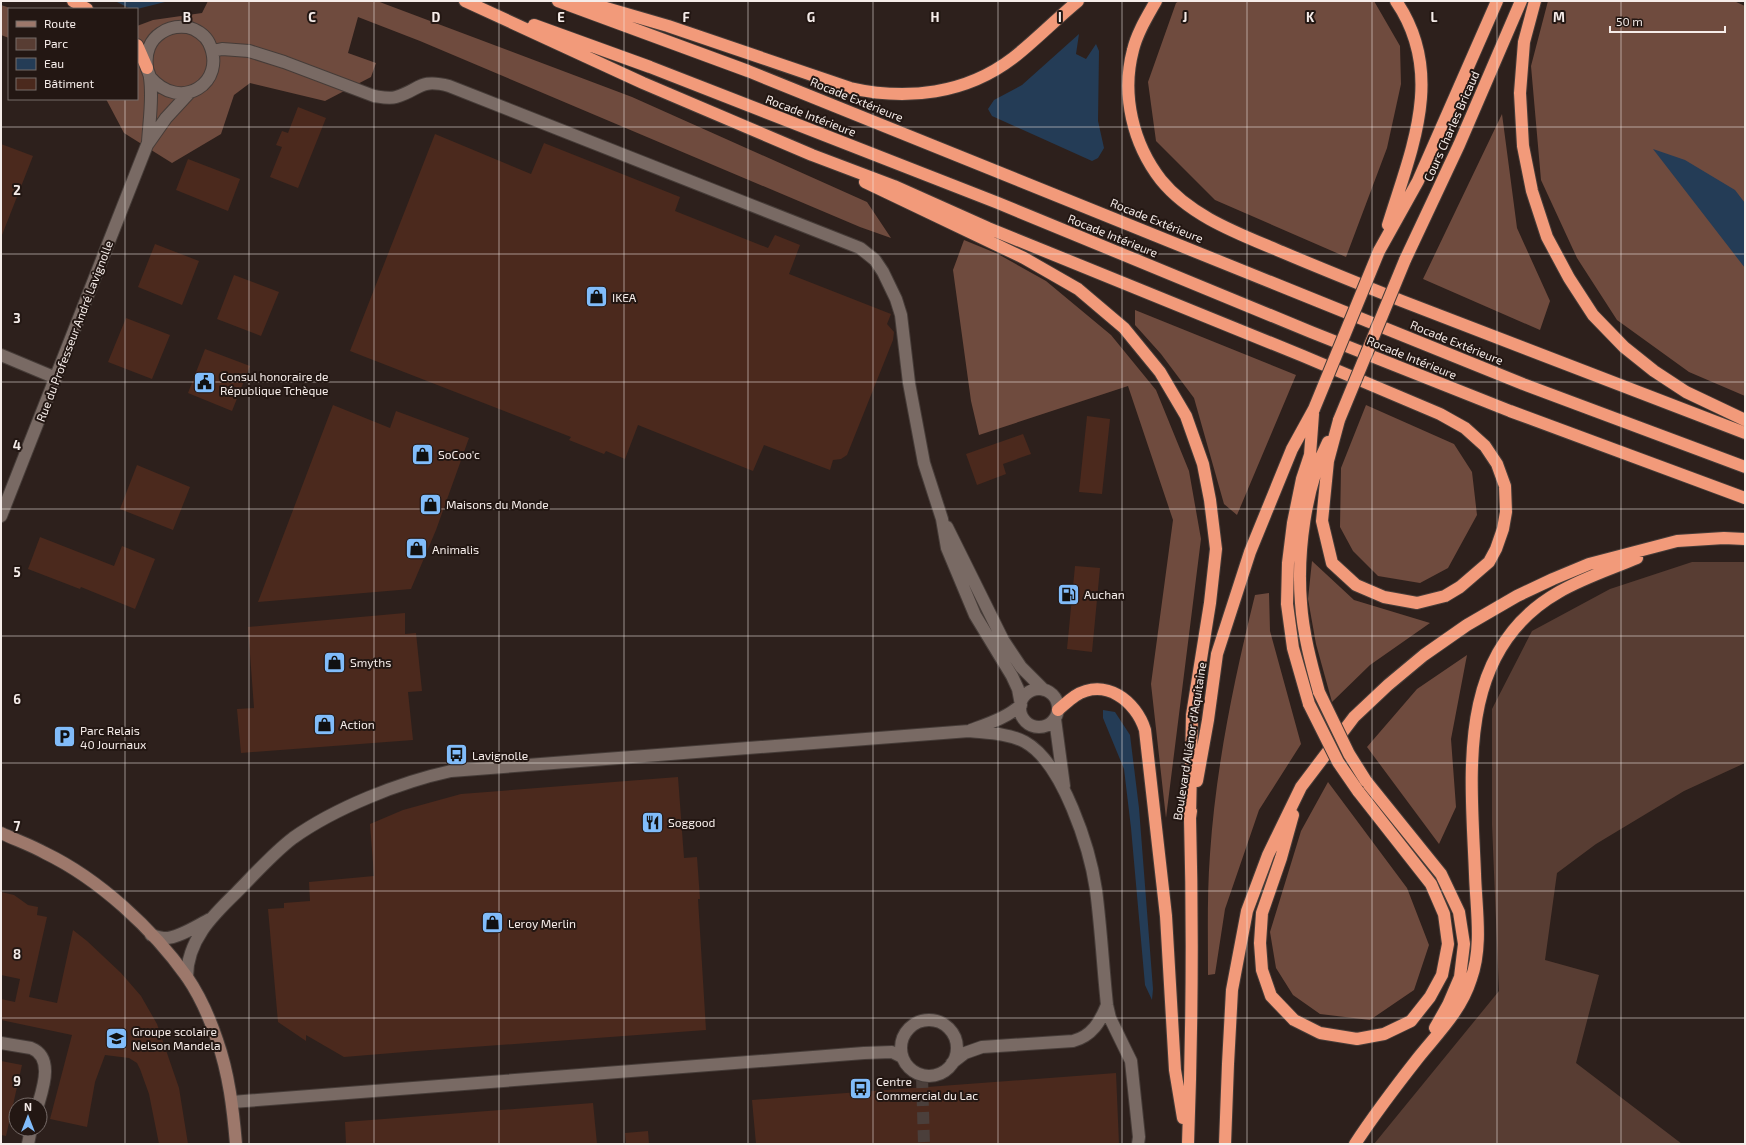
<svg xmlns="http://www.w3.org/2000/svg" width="1746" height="1145" font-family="'Exo 2',sans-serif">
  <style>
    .green { fill: #583d33 }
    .forest { fill: #6f4b3e }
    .water { fill: #243c56 }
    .building { fill: #4b291d }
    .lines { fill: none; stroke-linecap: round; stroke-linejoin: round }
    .street-tunnel { stroke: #4b3f3b; stroke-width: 12; stroke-dasharray: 12 6; stroke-linecap: butt }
    .street-casing { stroke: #463c38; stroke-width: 14 }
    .secondary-casing { stroke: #463c38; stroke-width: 14 }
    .highway-casing { stroke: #463c38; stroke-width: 14 }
    .street { stroke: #796a64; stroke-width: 12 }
    .secondary { stroke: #9d786b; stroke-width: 12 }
    .highway { stroke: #f29a7a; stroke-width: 12 }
    .highway-bridge-casing { stroke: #463c38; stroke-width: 14; stroke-linecap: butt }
    .highway-bridge { stroke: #f29a7a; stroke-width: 12 }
    .grid { fill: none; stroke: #f5ece9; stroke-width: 1; stroke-opacity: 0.55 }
    .labels { text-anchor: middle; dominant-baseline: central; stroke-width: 4; stroke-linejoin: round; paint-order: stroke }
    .street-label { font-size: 12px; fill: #f5ece9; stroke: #231713 }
    .poi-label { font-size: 12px; fill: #f5ece9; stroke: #231713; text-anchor: start }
    .grid-label { font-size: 13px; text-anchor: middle; font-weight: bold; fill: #f5ece9; stroke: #231713; stroke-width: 4; stroke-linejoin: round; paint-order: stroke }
  </style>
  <rect width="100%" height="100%" fill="#2d201c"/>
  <path class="green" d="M1692 562H1745V763L1684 791 1596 844 1557 873 1545 960 1599 975 1576 1063 1682 1144H1374L1499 991 1492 825V709L1532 631 1610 589Z"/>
  <path class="forest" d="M208 1H377L632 97 867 202 891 238 860 227 420 41 358 17 348 53 376 63 371 77 325 101 250 83 234 95 221 134 172 163 124 133 106 99H137V26L153 20 202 13Z
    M1179 1H1374L1400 46 1401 84 1387 148 1346 257 1215 200 1156 141 1148 82 1176 3Z
    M1548 1H1734L1745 6V396L1689 372 1617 320 1577 258 1541 180 1531 66Z
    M1 5 13 9H9V38L1 35Z
    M1502 114 1517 228 1550 301 1540 330 1423 279Z
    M964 240 998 254 1046 281 1111 335 1156 390 1189 471 1201 539 1166 818 1151 684 1173 520 1128 386 979 435 971 401 953 270Z
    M1135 310 1296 375 1237 515 1224 504 1194 398 1161 354 1135 325Z
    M1366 405 1454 444 1472 472 1477 515 1448 568 1420 583 1378 576 1353 551 1340 527 1341 468Z
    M1312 561 1354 600 1430 623 1370 665 1332 702 1316 644 1308 599Z
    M1269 593 1270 631 1301 744 1259 810 1225 909 1215 974 1208 975C1208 935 1207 894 1210 854 1216 766 1234 680 1255 595Z
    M1467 655 1451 739 1456 807 1439 844 1367 747 1417 689Z
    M1328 782 1407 888 1429 945 1414 990 1370 1020 1320 1014 1293 995 1276 968 1270 932 1301 831Z"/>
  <path class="water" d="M115 1H169L137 9 129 8Z
    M1079 34 1076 54 1086 59 1096 44 1099 51 1098 121 1104 148 1098 158 1092 161 992 116 988 109 994 100 1022 85Z
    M1653 149 1685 160 1735 190 1745 203V268Z
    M1103 710 1115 712 1130 735 1139 808 1153 989 1152 1000 1145 985 1131 828 1124 769 1103 718Z"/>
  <path class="building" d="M298 107 326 118 298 188 270 177 282 147 276 145 282 131 288 133Z
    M435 134 531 174 544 143 680 197 675 211 768 248 775 235 800 245 789 274 891 314 887 324 894 332 893 340 847 455 841 459 833 460 830 470 764 445 753 471 638 425 625 459 606 451 604 454 569 440 571 437 350 351Z
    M1 144 33 156 2 235H1Z
    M188 159 240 179 228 211 176 190Z
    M155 244 199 261 182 305 138 287Z
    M234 275 279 292 261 336 217 319Z
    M126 318 170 335 152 379 108 362Z
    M205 349 250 366 232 411 188 393Z
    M333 405 390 428 396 411 469 438 436 530 411 589 258 602Z
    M1087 416 1110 419 1102 494 1079 492Z
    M1023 434 1031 454 1003 464 1006 474 977 485 966 454Z
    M137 465 190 487 173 530 120 509Z
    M40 537 114 566 122 546 155 559 135 609 81 587 80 589 28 569Z
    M1075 566 1100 568 1092 652 1067 649Z
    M405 613V634L416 633 422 691 408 692 413 740 241 753 237 709 254 708 248 627Z
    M678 777 684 858 697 857 700 899H698L706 1030 417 1051 344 1057 306 1035V1041L278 1022 268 909 284 908V903L310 901 309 882 374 876 370 824 403 810 461 794Z
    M1 892 14 895 28 905 38 907 37 915 47 917 29 997 57 1003 73 930 87 941 121 973 141 996 157 1024 179 1088 188 1144H159L149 1094 140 1069 137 1063 129 1058 105 1055 95 1082 87 1127 50 1119 72 1035 1 1020V999L15 1002 20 979 1 975Z
    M1 1061 22 1065 6 1136 1 1135Z
    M1116 1073 1119 1144H756L752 1100Z
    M593 1103 597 1144H346L345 1122Z
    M648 1131 649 1144H626L625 1133Z"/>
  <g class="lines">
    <path class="street-tunnel" d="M922 1076 924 1144"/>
    <defs>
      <path id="street" d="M213 51 222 49 249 51 284 62 374 96C381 97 389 99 396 97 420 90 419 78 449 86L860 248 875 260 883 272 896 299 901 315 909 383 924 463 942 519 947 548 975 615 1012 676 1018 689 1021 705C1006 718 990 723 971 730
        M148 142C149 127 151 112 151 96 151 90 151 84 150 78 150 74 147 71 147 67 145 53 150 40 161 33 169 27 178 26 187 27 196 29 205 35 209 43 228 83 180 113 150 77
        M1 355 56 378
        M1 516 147 145 166 118 190 92
        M947 527 1003 640 1021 667 1044 690
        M1020 708a19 19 0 1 1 38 0a19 19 0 1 1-38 0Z
        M1055 719 1064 786
        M151 935C155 936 160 938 164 938 177 939 198 925 210 919
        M187 977C187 941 212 916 236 893 254 875 272 854 293 838 335 808 400 782 451 771L969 731C987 733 1008 733 1025 742 1063 763 1090 849 1096 890 1101 928 1103 967 1107 1005L1110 1018 1131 1061 1139 1137 1138 1144
        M901 1048a28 28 0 1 1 56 0a28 28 0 1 1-56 0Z
        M1 1043 31 1048C54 1057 43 1088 38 1105
        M952 1063 965 1053 982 1047 1073 1041C1092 1036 1100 1022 1107 1005
        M232 1102 864 1053 892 1052 902 1057
        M28 1144 31 1129"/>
      <path id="secondary" d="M1 833C16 840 31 845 45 853 99 879 153 929 187 977 200 996 210 1019 217 1040 229 1074 233 1109 236 1144"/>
      <path id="highway" d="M73 1 87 9
        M465 1 643 83 812 155 894 186 988 228 1303 356 1440 414 1465 428 1485 446 1497 464 1505 486 1506 512 1503 529 1496 549 1489 562 1460 587 1445 596 1417 603 1384 597 1356 585 1332 563 1322 521 1328 461 1339 420
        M558 1 748 71 1523 384 1745 467
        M582 1 668 26 850 88C907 101 966 94 1013 58 1036 40 1056 19 1078 1
        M1156 1C1147 17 1137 33 1133 50 1121 95 1133 144 1161 180 1191 217 1240 234 1282 252 1322 269 1362 285 1402 301 1516 345 1630 389 1745 433
        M1535 1 1524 42 1520 93 1523 146 1532 191 1547 237 1569 278 1593 315 1624 347 1654 371 1686 392 1745 420
        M534 25 650 67 998 203 1311 332 1510 411 1745 498
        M137 45 147 68
        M865 182 1024 258 1078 289 1124 328 1160 372 1186 416 1203 464 1210 500 1216 549 1210 603 1192 715 1190 818
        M1388 225C1411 150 1446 74 1396 1
        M1379 251 1418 181 1497 1
        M1405 260 1459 145 1521 1
        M1319 692C1311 663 1303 633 1301 603 1297 553 1305 487 1328 442
        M1309 704 1293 648 1287 604 1288 563 1293 523 1302 479 1310 455 1313 414
        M1058 710C1063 706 1069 700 1075 696 1105 677 1136 701 1145 730L1166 916 1175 1070 1183 1118
        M1197 781 1208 720 1217 654 1250 552 1292 449 1314 409
        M1366 781 1441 874 1459 912 1464 944 1460 977 1448 1005 1435 1028
        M1293 815 1281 858 1262 913 1260 943 1262 970 1271 996 1294 1020 1320 1033 1357 1039 1384 1034 1411 1021 1430 997 1442 975 1448 944 1444 914 1431 884 1358 791
        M1188 1144C1192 1035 1193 927 1190 818L1191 811
        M1225 1144 1228 1064 1232 990 1247 911 1268 855 1301 787 1354 717 1388 685 1424 655 1467 625 1517 596 1553 579 1589 564 1677 541 1724 538 1745 539
        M1355 1144C1374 1115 1396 1086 1418 1058 1438 1033 1461 1011 1471 979 1483 946 1476 908 1475 874 1471 772 1455 651 1559 592 1583 578 1611 569 1637 558"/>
    </defs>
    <use href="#street" class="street-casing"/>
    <use href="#secondary" class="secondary-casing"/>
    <use href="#highway" class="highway-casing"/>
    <use href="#street" class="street"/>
    <use href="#secondary" class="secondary"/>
    <use href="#highway" class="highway"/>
    <defs>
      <path id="highway-bridge" d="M1314 409 1379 251
        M1339 420 1405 260
        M1319 692 1349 754 1366 781
        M1309 704 1338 762 1358 791"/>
    </defs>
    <use href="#highway-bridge" class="highway-bridge-casing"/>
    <use href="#highway-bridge" class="highway-bridge"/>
  </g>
  <path class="grid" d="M125 1V9M249 1V1144M374 1V1144M499 1V1144M624 1V1144M748 1V1144M873 1V1144M998 1V1144M1122 1V1144M1247 1V1144M1372 1V1144M1497 1V1144M1621 1V1144M125 99V1144M1 127H1745M1 254H1745M1 382H1745M1 509H1745M1 636H1745M1 763H1745M1 891H1745M1 1018H1745"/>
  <defs>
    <symbol id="shop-square" viewBox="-11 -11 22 22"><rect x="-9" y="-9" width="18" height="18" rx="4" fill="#81bcfa" stroke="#231713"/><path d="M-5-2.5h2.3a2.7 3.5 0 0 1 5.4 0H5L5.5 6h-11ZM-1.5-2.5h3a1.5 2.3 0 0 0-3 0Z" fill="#111"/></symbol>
    <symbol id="civic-square" viewBox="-11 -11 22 22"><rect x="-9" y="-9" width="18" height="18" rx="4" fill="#81bcfa" stroke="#231713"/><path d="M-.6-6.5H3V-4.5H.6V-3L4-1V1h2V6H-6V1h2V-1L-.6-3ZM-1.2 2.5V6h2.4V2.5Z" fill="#111"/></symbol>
    <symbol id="fuel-square" viewBox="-11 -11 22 22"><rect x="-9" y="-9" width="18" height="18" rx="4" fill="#81bcfa" stroke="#231713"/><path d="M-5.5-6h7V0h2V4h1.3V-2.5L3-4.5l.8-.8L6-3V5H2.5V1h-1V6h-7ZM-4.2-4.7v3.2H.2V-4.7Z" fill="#111"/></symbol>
    <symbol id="parking-square" viewBox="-11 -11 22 22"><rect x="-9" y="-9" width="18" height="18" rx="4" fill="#81bcfa" stroke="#231713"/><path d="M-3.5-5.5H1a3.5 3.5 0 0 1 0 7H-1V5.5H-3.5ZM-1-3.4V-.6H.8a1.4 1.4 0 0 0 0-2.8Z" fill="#111"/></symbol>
    <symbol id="bus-square" viewBox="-11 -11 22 22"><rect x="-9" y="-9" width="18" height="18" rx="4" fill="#81bcfa" stroke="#231713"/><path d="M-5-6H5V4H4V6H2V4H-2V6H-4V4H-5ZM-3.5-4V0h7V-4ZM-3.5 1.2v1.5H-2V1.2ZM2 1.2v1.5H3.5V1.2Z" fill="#111"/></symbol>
    <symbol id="restaurant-square" viewBox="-11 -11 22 22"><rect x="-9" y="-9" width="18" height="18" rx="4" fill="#81bcfa" stroke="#231713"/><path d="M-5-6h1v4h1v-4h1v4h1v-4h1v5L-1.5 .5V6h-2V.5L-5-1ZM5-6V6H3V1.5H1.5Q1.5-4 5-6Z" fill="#111"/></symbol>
    <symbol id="school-square" viewBox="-11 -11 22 22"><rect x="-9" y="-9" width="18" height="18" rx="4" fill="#81bcfa" stroke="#231713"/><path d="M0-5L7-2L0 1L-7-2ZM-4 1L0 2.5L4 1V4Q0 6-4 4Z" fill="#111"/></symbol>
  </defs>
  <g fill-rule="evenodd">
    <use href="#shop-square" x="584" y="284" width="25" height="25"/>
    <use href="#civic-square" x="192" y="370" width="25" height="25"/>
    <use href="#shop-square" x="410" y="442" width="25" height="25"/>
    <use href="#shop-square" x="418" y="492" width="25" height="25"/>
    <use href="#shop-square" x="404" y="536" width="25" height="25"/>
    <use href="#fuel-square" x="1056" y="582" width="25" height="25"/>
    <use href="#shop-square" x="322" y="650" width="25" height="25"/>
    <use href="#shop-square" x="312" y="712" width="25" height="25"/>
    <use href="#parking-square" x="52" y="724" width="25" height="25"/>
    <use href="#bus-square" x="444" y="742" width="25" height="25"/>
    <use href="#restaurant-square" x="640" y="810" width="25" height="25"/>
    <use href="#shop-square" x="480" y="910" width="25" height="25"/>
    <use href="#school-square" x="104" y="1026" width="25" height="25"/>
    <use href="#bus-square" x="848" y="1076" width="25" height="25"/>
  </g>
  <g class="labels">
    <g class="street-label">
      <text transform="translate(857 99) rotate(22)">Rocade Extérieure</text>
      <text transform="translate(811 115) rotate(21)">Rocade Intérieure</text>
      <text transform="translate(1451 126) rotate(-66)">Cours Charles Bricaud</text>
      <text transform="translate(1157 220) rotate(22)">Rocade Extérieure</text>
      <text transform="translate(1113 235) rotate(22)">Rocade Intérieure</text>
      <text transform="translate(74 331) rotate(-69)">Rue du Professeur André Lavignolle</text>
      <text transform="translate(1457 342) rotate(22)">Rocade Extérieure</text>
      <text transform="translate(1412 357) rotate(22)">Rocade Intérieure</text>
      <text transform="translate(1189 741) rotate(-81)">Boulevard Aliénor d'Aquitaine</text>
    </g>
    <g class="poi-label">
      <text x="612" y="297">IKEA</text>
      <text x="220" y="376">Consul honoraire de<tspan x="220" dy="14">République Tchèque</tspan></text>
      <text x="438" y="454">SoCoo'c</text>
      <text x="446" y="504">Maisons du Monde</text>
      <text x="432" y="549">Animalis</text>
      <text x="1084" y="594">Auchan</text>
      <text x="350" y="662">Smyths</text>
      <text x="340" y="724">Action</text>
      <text x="80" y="730">Parc Relais<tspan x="80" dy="14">40 Journaux</tspan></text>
      <text x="472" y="755">Lavignolle</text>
      <text x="668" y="822">Soggood</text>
      <text x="508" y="923">Leroy Merlin</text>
      <text x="132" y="1031">Groupe scolaire<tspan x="132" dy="14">Nelson Mandela</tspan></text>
      <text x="876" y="1081">Centre<tspan x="876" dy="14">Commercial du Lac</tspan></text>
    </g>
  </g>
  <g class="grid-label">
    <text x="187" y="22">B</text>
    <text x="312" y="22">C</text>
    <text x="436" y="22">D</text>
    <text x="561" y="22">E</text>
    <text x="686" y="22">F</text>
    <text x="811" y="22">G</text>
    <text x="935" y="22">H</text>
    <text x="1060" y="22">I</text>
    <text x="1185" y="22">J</text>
    <text x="1310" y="22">K</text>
    <text x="1434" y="22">L</text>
    <text x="1559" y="22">M</text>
    <text x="17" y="195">2</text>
    <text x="17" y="323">3</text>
    <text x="17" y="450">4</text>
    <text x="17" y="577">5</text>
    <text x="17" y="704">6</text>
    <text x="17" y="831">7</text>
    <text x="17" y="959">8</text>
    <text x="17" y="1086">9</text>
  </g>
  <rect width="1746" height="1145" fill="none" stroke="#f5ece9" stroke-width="4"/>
  <rect x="8" y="8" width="130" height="92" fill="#231713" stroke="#776c69"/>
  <rect x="16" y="21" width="20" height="6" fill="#9d786b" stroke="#776c69"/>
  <text x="44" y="28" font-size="12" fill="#f5ece9">Route</text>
  <rect x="16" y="38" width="20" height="12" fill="#583d33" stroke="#776c69"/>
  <text x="44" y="48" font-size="12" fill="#f5ece9">Parc</text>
  <rect x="16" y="58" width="20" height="12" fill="#243c56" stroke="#776c69"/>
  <text x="44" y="68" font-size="12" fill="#f5ece9">Eau</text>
  <rect x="16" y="78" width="20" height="12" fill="#4b291d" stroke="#776c69"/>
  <text x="44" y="88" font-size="12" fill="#f5ece9">Bâtiment</text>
  <g transform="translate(28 1117)"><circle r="19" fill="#231713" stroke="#776c69"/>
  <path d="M0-3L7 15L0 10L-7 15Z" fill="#81bcfa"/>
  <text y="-6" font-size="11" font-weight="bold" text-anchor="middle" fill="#f5ece9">N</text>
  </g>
  <path d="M1610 26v6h115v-6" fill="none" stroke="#f5ece9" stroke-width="2"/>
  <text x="1616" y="26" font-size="12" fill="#f5ece9" stroke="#231713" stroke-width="3" paint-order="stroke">50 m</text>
</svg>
